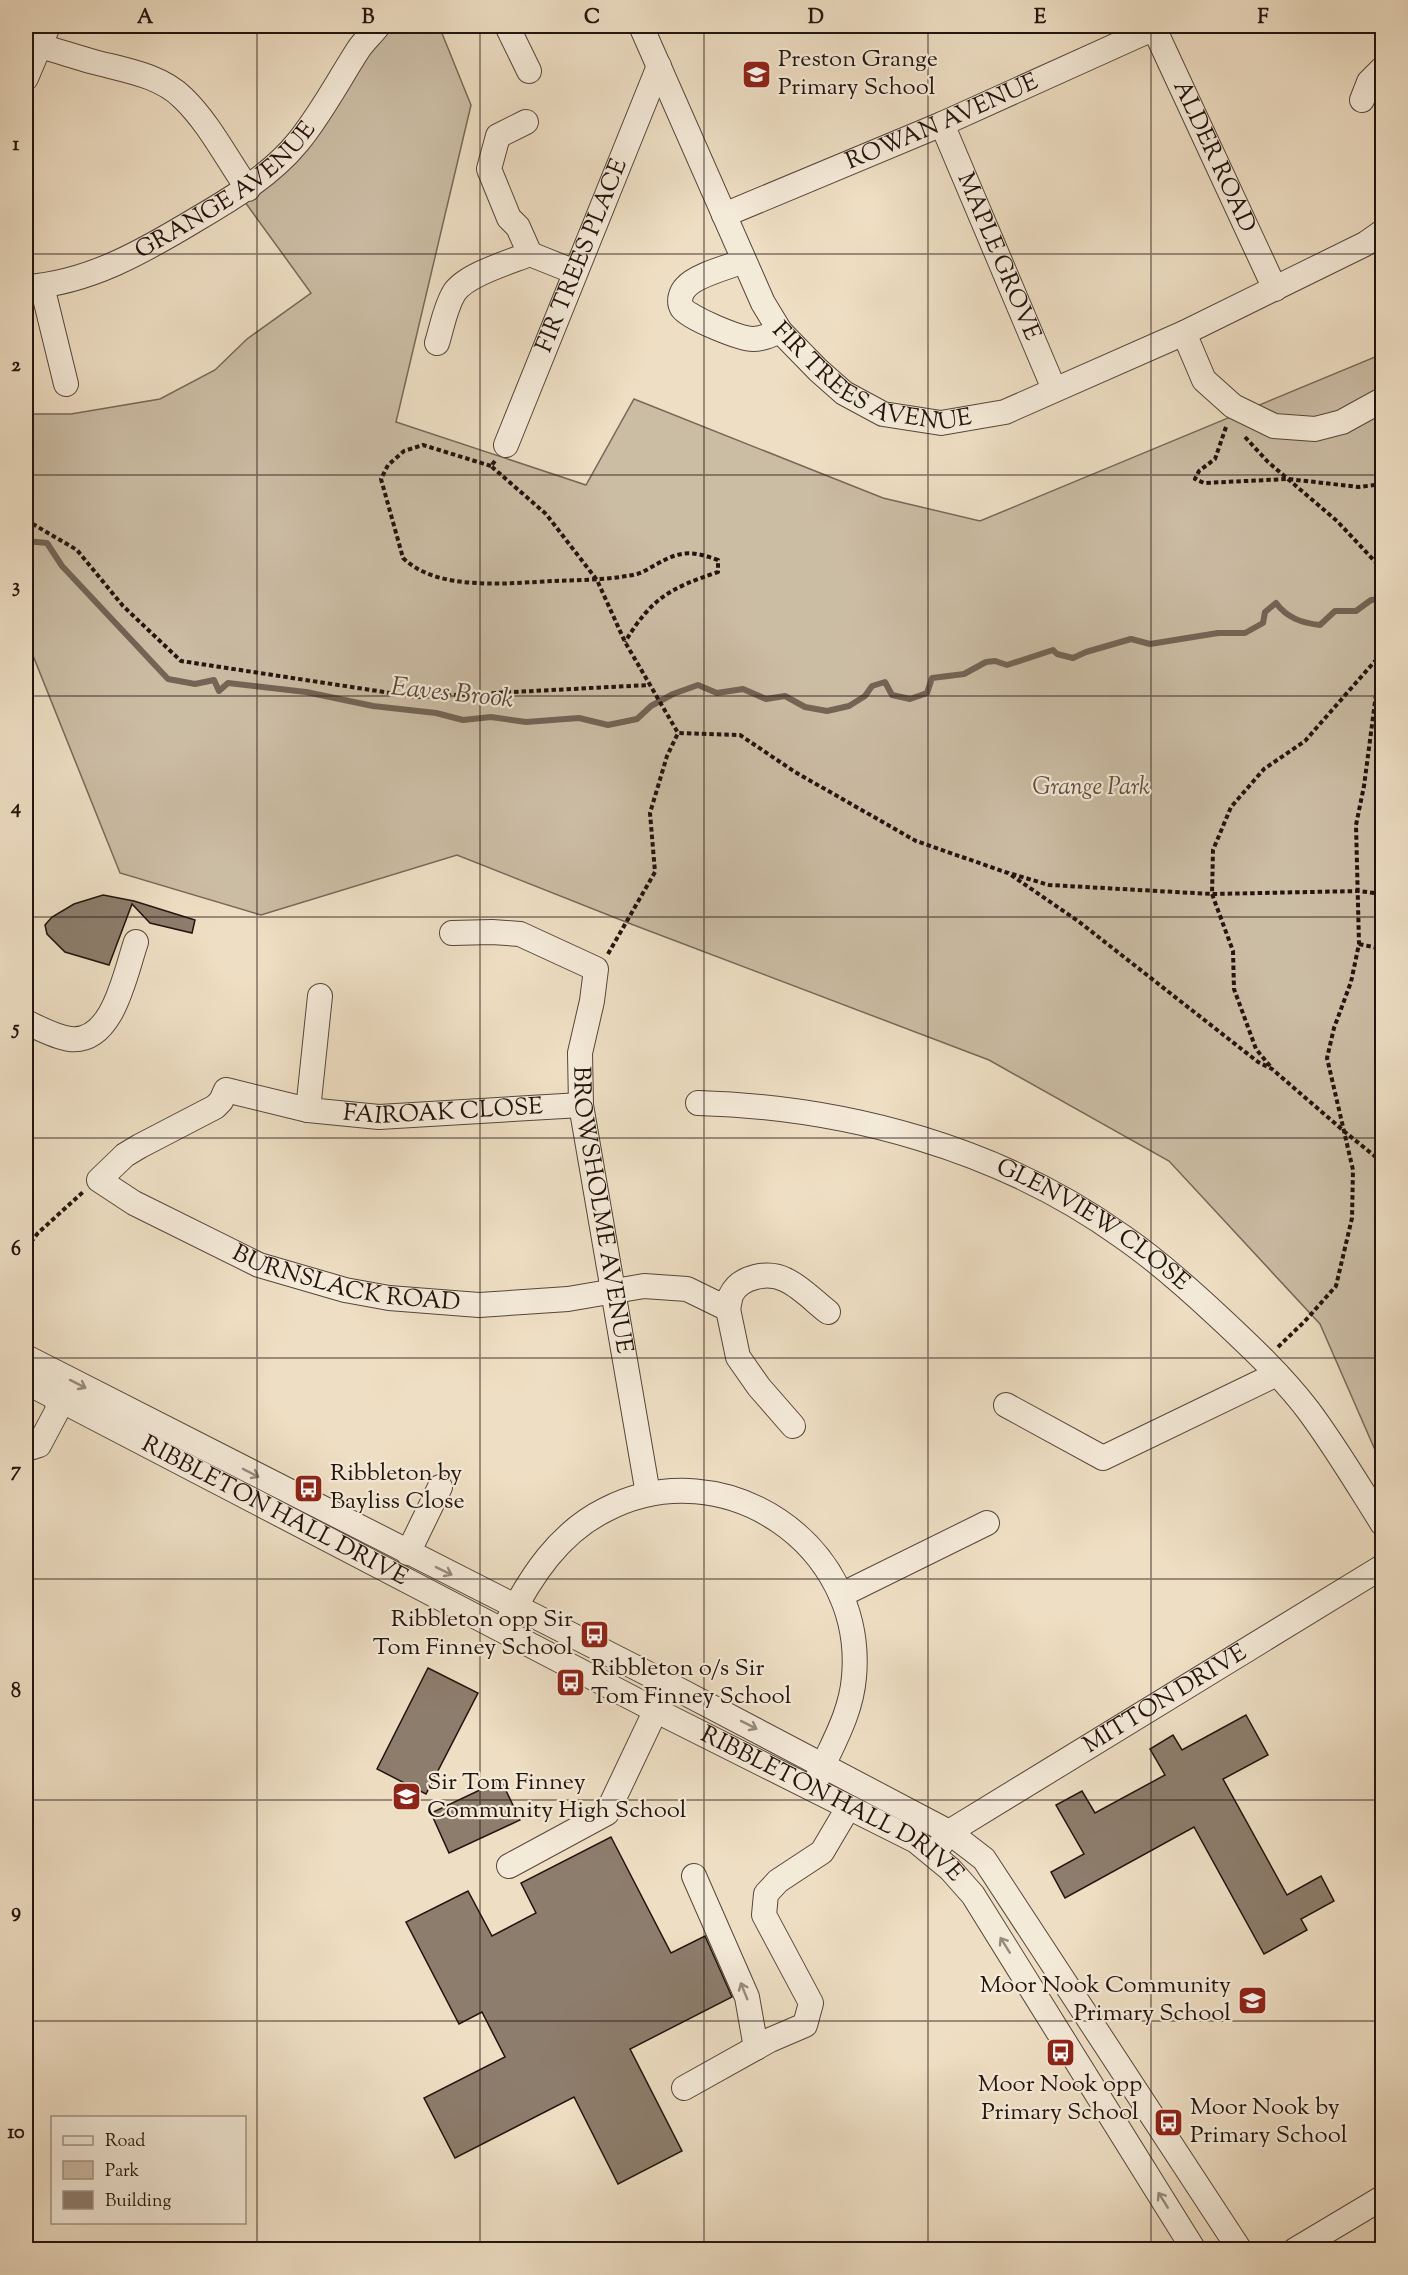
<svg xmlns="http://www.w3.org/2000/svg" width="1408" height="2275" font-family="'Sorts Mill Goudy',serif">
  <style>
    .green { fill: #cbbca4; stroke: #776859; stroke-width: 1.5 }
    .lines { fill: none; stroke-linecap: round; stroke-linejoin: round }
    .stream { stroke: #736455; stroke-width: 6 }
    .building { fill: #8d7d6c; stroke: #23140e; stroke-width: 1.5 }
    .minor-casing { stroke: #56463b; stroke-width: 26 }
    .path { stroke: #23140e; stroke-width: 4; stroke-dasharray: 4.5 3; stroke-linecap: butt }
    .minor { stroke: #f4ead8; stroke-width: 24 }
    .oneway { stroke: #968a7d }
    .grid { fill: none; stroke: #23140e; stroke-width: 1.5; stroke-opacity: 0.55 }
    .labels { text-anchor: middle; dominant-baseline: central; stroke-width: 4.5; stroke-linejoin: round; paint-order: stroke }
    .poi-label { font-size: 24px; fill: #23140e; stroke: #f4ead8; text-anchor: start }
    .street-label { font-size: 24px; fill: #23140e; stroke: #f4ead8 }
    .park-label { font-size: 24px; font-style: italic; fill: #5e4f42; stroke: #f4ead8 }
    .water-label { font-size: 26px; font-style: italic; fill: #59493e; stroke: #f4ead8 }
    .neatline { fill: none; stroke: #23140e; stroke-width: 2 }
    .grid-label { font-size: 20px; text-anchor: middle; font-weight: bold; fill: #23140e }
  </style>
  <rect width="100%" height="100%" fill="#eedec3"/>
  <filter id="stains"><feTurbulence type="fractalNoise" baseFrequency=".00333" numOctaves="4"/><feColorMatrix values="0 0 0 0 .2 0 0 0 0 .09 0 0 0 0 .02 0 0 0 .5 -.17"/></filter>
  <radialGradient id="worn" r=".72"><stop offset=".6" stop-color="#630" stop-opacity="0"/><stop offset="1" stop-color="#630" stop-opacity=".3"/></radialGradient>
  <path class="green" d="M385 26H439L471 105 396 422 586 485 634 399 883 498 980 521 1382 354V1466L1320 1324 1169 1161 989 1060 631 924 457 855 261 915 120 873 26 638V414H71L160 399 215 370 247 339 311 293 245 202Z"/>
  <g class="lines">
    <path class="stream" d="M26 541 47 543 62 566 168 679 195 684 214 680 219 691 228 683 306 692 373 706 436 713 463 720 491 717 526 722 579 718 608 725 637 719 651 706 673 694 698 685 717 693 743 689 766 699 785 696 805 707 827 711 849 706 865 696 872 686 885 682 892 695 910 699 927 693 932 678 964 674 986 662 995 661 1007 665 1053 650 1057 654 1073 658 1086 652 1131 639 1150 644 1218 633H1245L1263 623 1265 612 1276 603C1287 618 1302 623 1320 625L1335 611H1356L1371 600 1382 599"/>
  </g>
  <path class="building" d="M103 895 134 901 195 920 192 933 150 923 132 904 109 965 65 952 47 934 45 925 52 917 74 904Z
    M428 1668 478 1693 426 1794 377 1769Z
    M1246 1715 1268 1755 1223 1779 1287 1895 1321 1876 1334 1901 1301 1919 1307 1930 1264 1954 1194 1827 1065 1898 1051 1872 1084 1854 1056 1805 1082 1791 1095 1813 1165 1775 1150 1749 1173 1735 1182 1750Z
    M501 1780 520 1820 449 1853 431 1813Z
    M611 1837 671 1953 705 1936 732 1997 630 2049 682 2151 618 2184 574 2097 455 2158 424 2098 505 2057 482 2012 459 2024 406 1922 468 1891 492 1936 536 1913 521 1883Z"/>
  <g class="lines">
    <defs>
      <g id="minor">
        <path d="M507 26 529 71"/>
        <path id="s1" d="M641 26 763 303 780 331 818 370 844 393 883 414 941 423 1005 412 1184 333 1365 244 1382 232"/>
        <path id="s2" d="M1153 26 1275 289"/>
        <path d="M40 46C58 51 76 57 94 62 124 70 160 75 183 98 209 123 227 159 248 189"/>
        <path d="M26 78 48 26"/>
        <path d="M1362 100 1369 82 1382 69"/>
        <path d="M526 122 498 136 489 169 509 218 518 227 530 254 575 272"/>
        <path id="s3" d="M942 124 1054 389"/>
        <path id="s4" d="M724 215 942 124 1159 26"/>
        <path d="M744 261C729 267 696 275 686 287 681 292 678 301 682 308 689 318 740 339 753 339 763 339 771 335 780 331"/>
        <path d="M42 286 66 384"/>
        <path id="s5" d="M26 287C89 283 144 251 197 219 233 198 272 174 298 142 321 114 338 81 358 50 364 41 372 34 378 26"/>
        <path d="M1184 333 1204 380 1233 406 1274 426 1315 429 1342 422 1382 400"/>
        <path d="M437 343C442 327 445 308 454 293 465 275 510 262 530 254"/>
        <path id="s6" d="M506 445 659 66"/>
        <path id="s7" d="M452 933 492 932 520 934 596 969 592 1001 580 1053 581 1105 648 1494"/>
        <path id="s8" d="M320 996 308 1110 379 1117 581 1105"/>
        <path d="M26 1022C39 1028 55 1037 70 1039 113 1044 125 974 136 942"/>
        <path id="s9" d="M698 1103C847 1107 1001 1149 1123 1237 1158 1261 1189 1289 1220 1318 1251 1347 1282 1376 1308 1410 1335 1446 1358 1485 1382 1523"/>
        <path id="s10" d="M308 1110 226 1090 221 1101 215 1107 140 1146 125 1155 99 1180 134 1203 259 1265 345 1290 389 1298 479 1305 568 1299 644 1286 687 1289 728 1309C729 1305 730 1299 731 1295 740 1276 769 1271 786 1280 801 1287 815 1302 828 1312"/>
        <path d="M728 1309 738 1357 759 1387 793 1426"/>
        <path d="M26 1357 668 1684 949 1832 984 1859 1240 2250"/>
        <path id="s11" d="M26 1382 655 1710 916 1841 950 1869 973 1895 1194 2250"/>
        <path d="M1006 1405 1103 1458 1277 1374"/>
        <path d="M26 1449 39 1445 56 1413 60 1400"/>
        <path d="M408 1553 440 1487"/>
        <path d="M841 1595 987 1523"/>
        <path d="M508 1621C531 1576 559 1533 605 1510 724 1448 866 1545 854 1677 851 1715 831 1746 817 1779"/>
        <path id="s12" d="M941 1844 949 1832 1382 1567"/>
        <path d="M509 1866 607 1813 662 1697"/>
        <path d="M694 1876 747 1997 756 2048"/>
        <path d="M684 2088 770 2040 805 2025 811 2003 764 1915 766 1894 778 1881 822 1852 848 1808"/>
        <path d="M1295 2250 1382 2198"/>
      </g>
    </defs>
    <use href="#minor" class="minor-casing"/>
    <path class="path" d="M1226 427 1215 459 1199 471 1195 479 1204 483 1288 479 1359 487 1382 484
      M1245 437 1268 462 1337 521 1382 569
      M495 461 491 466 546 514 597 580 625 642 678 733 740 735 795 772 916 841 1008 873 1078 921 1258 1062 1272 1069 1345 1132 1382 1162
      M491 466 423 445 404 451 388 465 381 479 403 558C438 592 509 583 554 581 581 580 610 580 637 574 644 572 651 567 657 564 681 550 693 551 718 560V572C671 588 652 597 625 642
      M26 520 77 550 123 606 181 661 417 697 649 685
      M1012 874 1049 885 1212 894 1359 891 1382 894
      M1359 944 1382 949
      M608 954 655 872 650 813 667 756 678 733
      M1270 1066 1256 1049 1234 989 1233 951 1212 894 1213 850 1231 807 1264 769 1305 741 1382 653
      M26 1248 38 1233 83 1192
      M1278 1347 1305 1321 1336 1286 1352 1218 1353 1170 1327 1058 1334 1028 1351 982 1359 944 1356 825 1364 786 1381 656"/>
    <use href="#minor" class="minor"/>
  </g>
  <defs><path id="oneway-shaft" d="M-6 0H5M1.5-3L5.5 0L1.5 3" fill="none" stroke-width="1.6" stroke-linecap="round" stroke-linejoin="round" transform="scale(1.5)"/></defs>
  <g class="oneway">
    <use href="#oneway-shaft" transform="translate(78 1384) rotate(27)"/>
    <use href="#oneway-shaft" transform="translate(251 1473) rotate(27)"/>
    <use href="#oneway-shaft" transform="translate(444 1571) rotate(26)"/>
    <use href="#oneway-shaft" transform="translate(749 1725) rotate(27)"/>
    <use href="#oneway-shaft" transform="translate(1005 1945) rotate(-122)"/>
    <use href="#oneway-shaft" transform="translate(744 1991) rotate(-112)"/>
    <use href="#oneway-shaft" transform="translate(1163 2200) rotate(-122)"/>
  </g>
  <path class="grid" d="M257 26V2250M480 26V2250M704 26V2250M928 26V2250M1151 26V2250M26 254H1382M26 475H1382M26 696H1382M26 917H1382M26 1138H1382M26 1358H1382M26 1579H1382M26 1800H1382M26 2021H1382"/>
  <defs>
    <symbol id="school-square" viewBox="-11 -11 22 22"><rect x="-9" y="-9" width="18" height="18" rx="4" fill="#8f2418" stroke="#f4ead8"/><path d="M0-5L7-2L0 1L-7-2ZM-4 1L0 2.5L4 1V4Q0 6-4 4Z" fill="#fff"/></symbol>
    <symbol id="bus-square" viewBox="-11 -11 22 22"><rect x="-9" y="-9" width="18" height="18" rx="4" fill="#8f2418" stroke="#f4ead8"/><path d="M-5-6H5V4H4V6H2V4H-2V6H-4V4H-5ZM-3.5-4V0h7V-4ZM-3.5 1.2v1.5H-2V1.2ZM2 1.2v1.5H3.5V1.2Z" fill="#fff"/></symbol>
  </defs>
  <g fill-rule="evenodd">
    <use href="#school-square" x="740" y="58" width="33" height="33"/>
    <use href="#bus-square" x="292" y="1472" width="33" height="33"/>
    <use href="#bus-square" x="578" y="1618" width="33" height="33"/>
    <use href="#bus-square" x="554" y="1666" width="33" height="33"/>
    <use href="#school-square" x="390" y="1780" width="33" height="33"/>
    <use href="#school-square" x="1236" y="1984" width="33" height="33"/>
    <use href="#bus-square" x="1044" y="2036" width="33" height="33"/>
    <use href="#bus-square" x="1152" y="2106" width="33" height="33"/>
  </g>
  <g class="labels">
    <g class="poi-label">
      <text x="778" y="60">Preston Grange<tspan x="778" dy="28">Primary School</tspan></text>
      <text x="330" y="1474">Ribbleton by<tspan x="330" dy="28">Bayliss Close</tspan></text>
      <text x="573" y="1620" text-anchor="end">Ribbleton opp Sir<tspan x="573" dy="28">Tom Finney School</tspan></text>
      <text x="591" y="1669">Ribbleton o/s Sir<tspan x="591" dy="28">Tom Finney School</tspan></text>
      <text x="427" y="1783">Sir Tom Finney<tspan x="427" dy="28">Community High School</tspan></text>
      <text x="1231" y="1986" text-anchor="end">Moor Nook Community<tspan x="1231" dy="28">Primary School</tspan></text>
      <text x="1060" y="2085" text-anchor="middle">Moor Nook opp<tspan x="1060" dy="28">Primary School</tspan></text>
      <text x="1190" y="2108">Moor Nook by<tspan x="1190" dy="28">Primary School</tspan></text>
    </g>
    <g class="street-label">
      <text stroke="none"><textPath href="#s4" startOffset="237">ROWAN AVENUE</textPath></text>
      <text stroke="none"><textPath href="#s2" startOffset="144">ALDER ROAD</textPath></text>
      <text stroke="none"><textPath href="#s5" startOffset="226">GRANGE AVENUE</textPath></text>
      <text stroke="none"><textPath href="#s6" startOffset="204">FIR TREES PLACE</textPath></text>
      <text stroke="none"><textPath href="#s3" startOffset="144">MAPLE GROVE</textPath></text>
      <text stroke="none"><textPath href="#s1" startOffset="444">FIR TREES AVENUE</textPath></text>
      <text stroke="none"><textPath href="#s8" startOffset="250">FAIROAK CLOSE</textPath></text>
      <text stroke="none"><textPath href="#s7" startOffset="396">BROWSHOLME AVENUE</textPath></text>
      <text stroke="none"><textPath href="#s9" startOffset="420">GLENVIEW CLOSE</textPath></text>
      <text stroke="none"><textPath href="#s10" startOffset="513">BURNSLACK ROAD</textPath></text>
      <text stroke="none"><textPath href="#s11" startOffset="280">RIBBLETON HALL DRIVE</textPath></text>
      <text stroke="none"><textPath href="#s12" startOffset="268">MITTON DRIVE</textPath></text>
      <text stroke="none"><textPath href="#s11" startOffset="910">RIBBLETON HALL DRIVE</textPath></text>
    </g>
    <g class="park-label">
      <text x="1091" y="788">Grange Park</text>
    </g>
    <g class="water-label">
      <text transform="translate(452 694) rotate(6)">Eaves Brook</text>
    </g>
  </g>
  <rect width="1408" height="2275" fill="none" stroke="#eedec3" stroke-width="66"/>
  <rect x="51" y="2116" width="195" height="108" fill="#f4ead8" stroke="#a09487" stroke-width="1.5"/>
  <rect x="63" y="2136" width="30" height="9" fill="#f4ead8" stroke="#a09487" stroke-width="1.5"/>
  <text x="105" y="2146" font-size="18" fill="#23140e">Road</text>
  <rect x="63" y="2161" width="30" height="18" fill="#cbbca4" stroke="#a09487" stroke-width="1.5"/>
  <text x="105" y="2176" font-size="18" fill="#23140e">Park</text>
  <rect x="63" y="2191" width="30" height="18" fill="#8d7d6c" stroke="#a09487" stroke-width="1.5"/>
  <text x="105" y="2206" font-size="18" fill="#23140e">Building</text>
  <rect x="33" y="33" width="1342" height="2209" class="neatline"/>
  <g class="grid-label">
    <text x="145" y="23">A</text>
    <text x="368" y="23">B</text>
    <text x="592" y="23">C</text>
    <text x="816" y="23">D</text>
    <text x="1040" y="23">E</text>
    <text x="1263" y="23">F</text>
    <text x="16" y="150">1</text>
    <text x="16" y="371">2</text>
    <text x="16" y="592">3</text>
    <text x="16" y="813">4</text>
    <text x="16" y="1034">5</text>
    <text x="16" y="1255">6</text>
    <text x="16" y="1476">7</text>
    <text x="16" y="1697">8</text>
    <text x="16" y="1917">9</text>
    <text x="16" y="2138">10</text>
  </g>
  <rect width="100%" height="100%" filter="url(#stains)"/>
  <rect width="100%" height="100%" fill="url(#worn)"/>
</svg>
